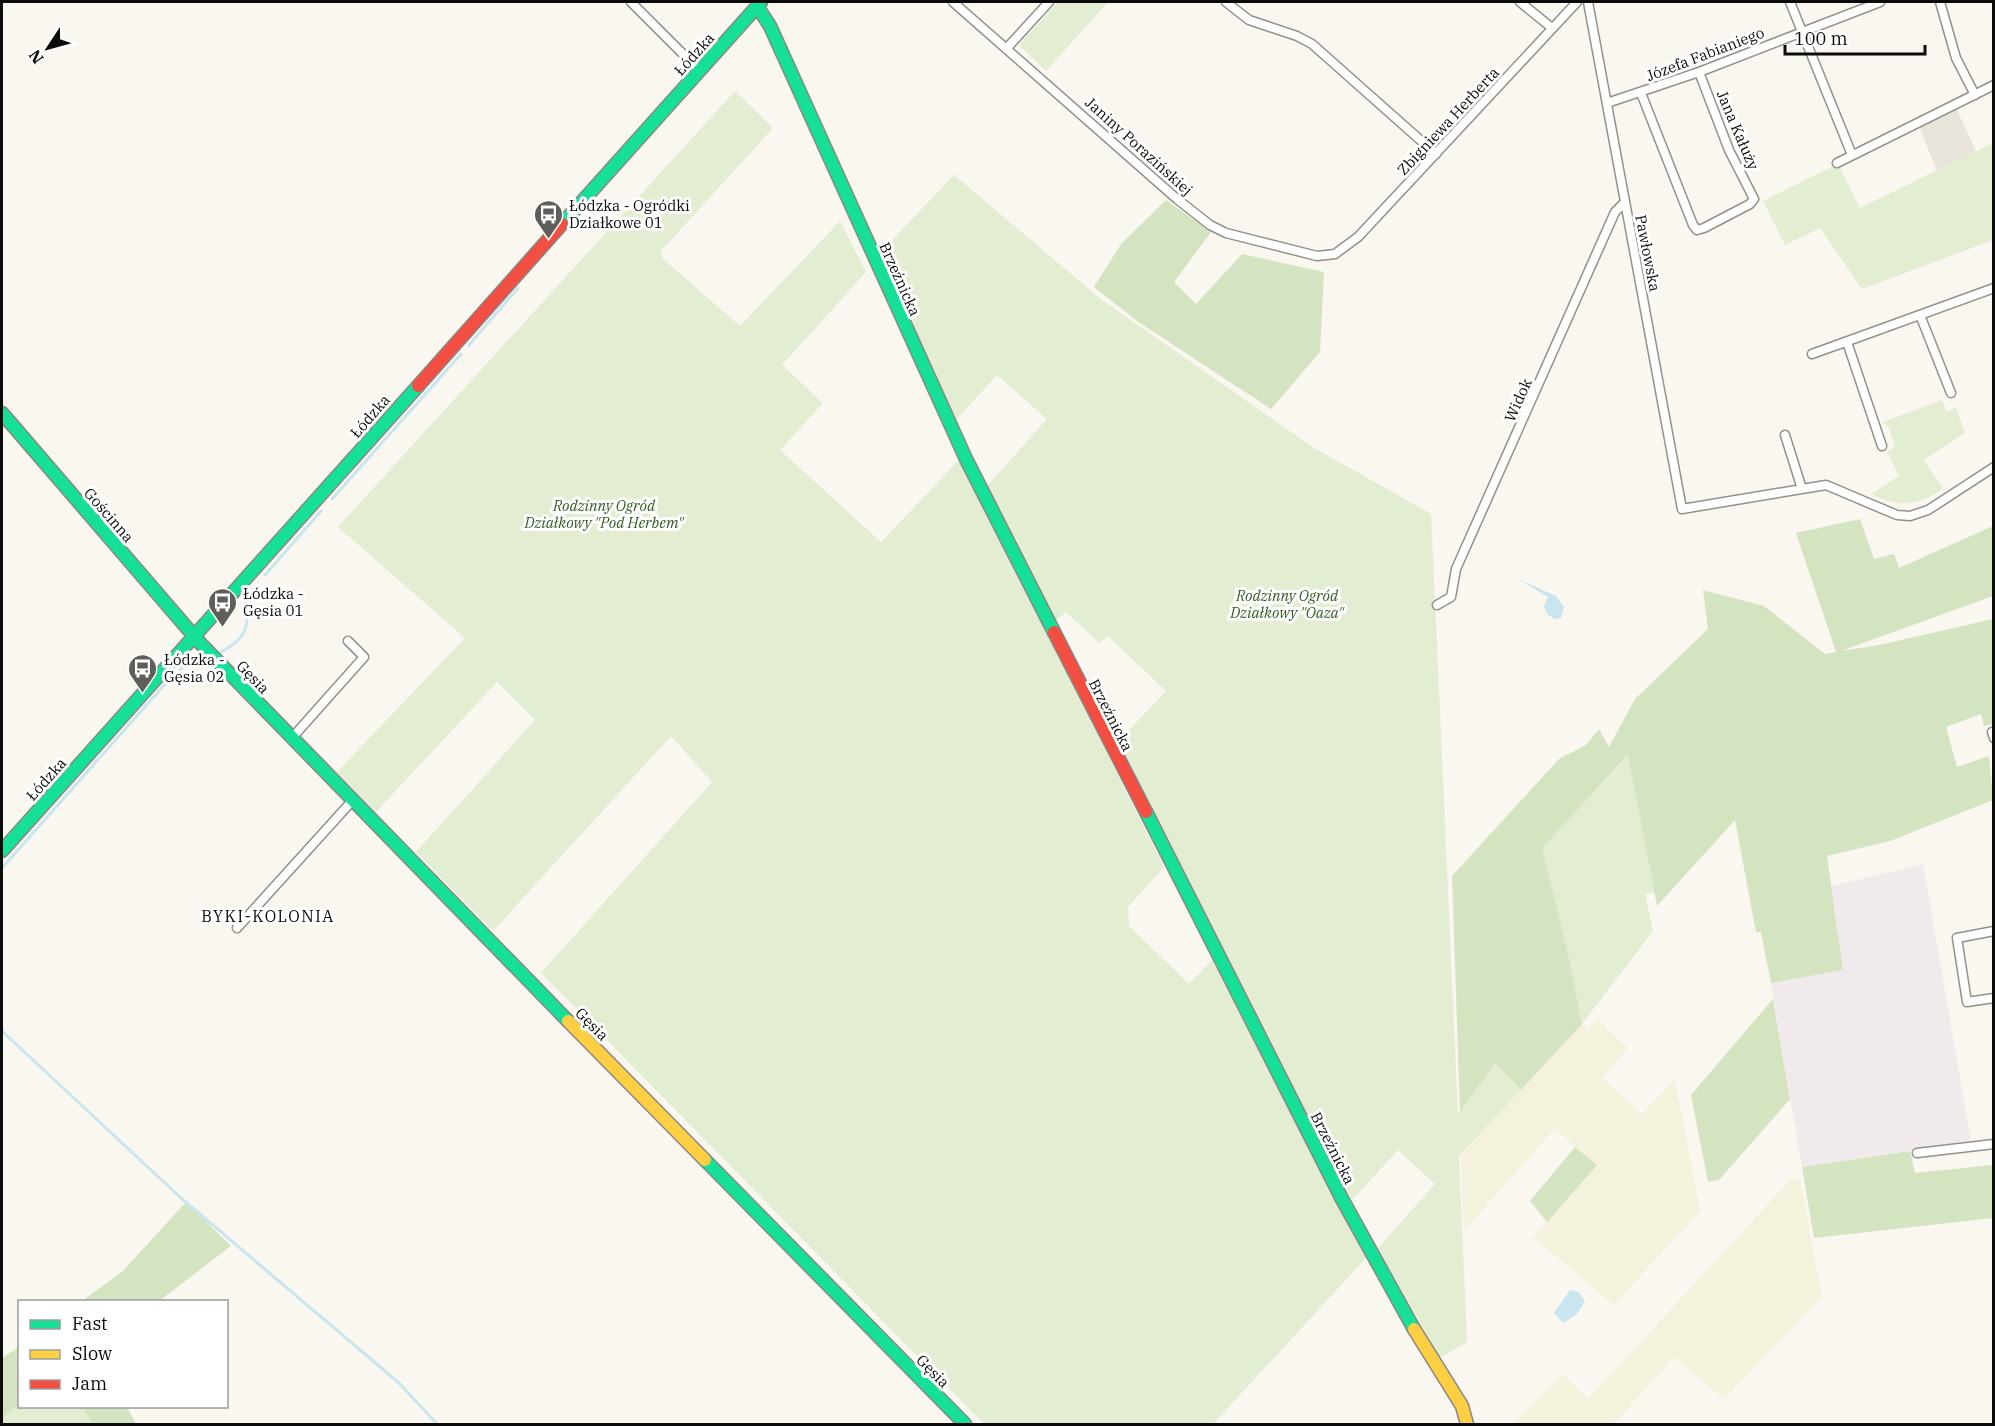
<svg xmlns="http://www.w3.org/2000/svg" width="1995" height="1426" font-family="'IBM Plex Serif',serif">
  <style>
    .industrial { fill: #f0eaec }
    .farmland { fill: #f4f1dd }
    .green { fill: #e3edd1 }
    .forest { fill: #d4e3c0 }
    .plaza { fill: #e9e5dc }
    .water { fill: #c9e5f0 }
    .lines { fill: none; stroke-linecap: round; stroke-linejoin: round }
    .stream { stroke: #c9e5f0; stroke-width: 3 }
    .street-casing { stroke: #92918e; stroke-width: 11 }
    .fast-casing { stroke: #898884; stroke-width: 15 }
    .slow-casing { stroke: #898884; stroke-width: 15 }
    .jam-casing { stroke: #898884; stroke-width: 15 }
    .street { stroke: #fefefd; stroke-width: 8 }
    .fast { stroke: #16e098; stroke-width: 12 }
    .slow { stroke: #ffcf43; stroke-width: 12 }
    .jam { stroke: #f24e42; stroke-width: 12 }
    .labels { text-anchor: middle; dominant-baseline: central; stroke-width: 6; stroke-linejoin: round; paint-order: stroke }
    .street-label { font-size: 15px; fill: #0b0b0b; stroke: #fff }
    .poi-label { font-size: 15px; fill: #0b0b0b; stroke: #fff; text-anchor: start }
    .park-label { font-size: 15px; font-style: italic; fill: #325c22; stroke: #fff }
    .neighbourhood-label { font-size: 16px; letter-spacing: 1.5px; fill: #0b0b0b; stroke: #fff }
  </style>
  <rect width="100%" height="100%" fill="#f9f7ef"/>
  <path class="industrial" d="M1923 864 1971 1141 1802 1167 1771 983 1843 970 1832 886Z"/>
  <path class="farmland" d="M1597 1019 1628 1048 1602 1078 1642 1114 1675 1079 1700 1211 1614 1305 1533 1237 1596 1166 1555 1128 1464 1231 1461 1156 1582 1024 1588 1029Z
    M1792 1178 1800 1180 1822 1297 1724 1399 1674 1357 1614 1424H1513L1562 1374 1588 1399Z"/>
  <path class="green" d="M1058 2H1108L1046 71 1019 45Z
    M735 91 773 128 661 251 662 258 740 326 840 221 866 272 782 365 823 403 780 450 881 542 960 459 1164 867 1128 907 1129 926 1189 984 1212 960 1366 1258 1213 1424H984L541 973 712 782 671 736 493 931 416 852 535 720 497 682 376 812 337 772 465 638 338 527Z
    M1993 143V240L1862 289 1820 228 1785 245 1763 201 1838 164 1860 208Z
    M954 175 1102 300 1311 446 1431 514 1458 1113 1495 1063 1521 1090 1459 1156 1467 1342 1440 1358 1378 1248 1435 1184 1398 1150 1352 1200 1116 744 1166 691 1108 636 1099 643 1066 612 1055 621 987 486 1047 419 997 375 954 422 879 254Z
    M1942 400 1947 412 1956 407 1965 433 1924 460 1943 489C1917 506 1900 508 1871 494L1899 476 1887 452 1895 447 1889 428 1883 422Z
    M1629 755 1654 892 1645 894 1653 931 1582 1024 1569 958 1541 848Z
    M19 1405 82 1407 92 1424H2V1418Z"/>
  <path class="forest" d="M1166 200 1211 232 1174 282 1196 304 1242 254 1324 272 1320 352 1271 409 1137 321 1094 287 1121 244Z
    M1860 519 1874 559 1894 554 1899 568 1993 526V596L1841 651 1879 645 1993 619V724L1984 726 1981 714 1946 727 1957 767 1989 756 1993 800 1890 841 1827 856 1843 970 1771 983 1761 932H1756L1735 820 1657 906 1628 755 1542 848 1569 958 1582 1024 1521 1090 1495 1063 1460 1112 1452 876 1559 759 1586 745 1599 729 1609 747 1635 699 1708 629 1703 590 1764 606 1825 654 1836 652 1796 533Z
    M1773 999 1790 1099 1719 1180 1708 1182 1691 1095Z
    M1575 1147 1597 1165 1547 1222 1530 1201Z
    M1910 1151 1915 1173 1993 1165V1218L1814 1238 1802 1167Z
    M186 1202 231 1246 159 1301H82L123 1271Z
    M19 1347V1405L2 1418V1358Z
    M82 1407H127L136 1424H92Z"/>
  <path class="plaza" d="M1955 106 1976 151 1937 171 1918 124Z"/>
  <path class="water" d="M1518 579 1556 596 1564 607 1561 618 1555 619 1547 614 1544 606 1548 597Z
    M1570 1290 1579 1292 1585 1301 1577 1314 1563 1323 1554 1313Z"/>
  <g class="lines">
    <path class="stream" d="M469 345 518 288
      M332 499 461 354
      M265 575 321 511
      M218 654C233 645 246 638 247 620
      M180 670 188 662 203 665 209 663
      M2 868 173 675
      M2 1031 181 1198 399 1383 437 1424"/>
    <defs>
      <path id="street" d="M631 2 699 70
        M953 2 1177 199 1210 225 1226 233 1317 256 1335 254 1358 237 1577 2
        M1226 2 1249 20 1297 36 1312 44 1436 154
        M1520 2 1552 28
        M1588 2 1682 509 1826 485 1897 515 1910 516 1928 510 1994 467
        M1790 2 1852 155
        M1940 2 1956 58 1975 95
        M1006 49 1049 2
        M1641 93 1693 225 1697 230 1704 228 1750 204 1754 199 1729 150 1699 72
        M1607 103 1699 72 1880 2
        M1837 163 1994 85
        M1920 315 1951 393
        M1847 342 1882 446
        M1812 354 1994 288
        M1785 435 1802 489
        M1437 605 1451 597 1456 569 1615 212 1624 203
        M1992 732 1994 738
        M291 739 364 657 348 641
        M237 928 352 801
        M1994 931 1957 938 1967 1002 1994 998
        M1917 1153 1994 1144"/>
      <path id="fast" d="M757 6 770 26 966 459 1054 632
        M562 224 761 2
        M2 413 200 643 568 1021
        M1146 812 1342 1199 1414 1329
        M2 851 418 386
        M705 1160 965 1424"/>
      <path id="slow" d="M568 1021 705 1160
        M1414 1329 1462 1406 1467 1424"/>
      <path id="jam" d="M418 386 562 224
        M1054 632 1146 812"/>
    </defs>
    <use href="#street" class="street-casing"/>
    <use href="#fast" class="fast-casing"/>
    <use href="#slow" class="slow-casing"/>
    <use href="#jam" class="jam-casing"/>
    <use href="#street" class="street"/>
    <use href="#fast" class="fast"/>
    <use href="#slow" class="slow"/>
    <use href="#jam" class="jam"/>
  </g>
  <defs>
    <symbol id="bus-pin" viewBox="-11 -11 22 30"><path d="M0 17L-7.5 6A9.5 9.5 0 1 1 7.5 6Z" fill="#5e5e5b" stroke="#fff"/><path d="M-5-6H5V4H4V6H2V4H-2V6H-4V4H-5ZM-3.5-4V0h7V-4ZM-3.5 1.2v1.5H-2V1.2ZM2 1.2v1.5H3.5V1.2Z" fill="#fff"/></symbol>
  </defs>
  <g fill-rule="evenodd">
    <use href="#bus-pin" x="532" y="198" width="33" height="45"/>
    <use href="#bus-pin" x="206" y="586" width="33" height="45"/>
    <use href="#bus-pin" x="126" y="652" width="33" height="45"/>
  </g>
  <g class="labels">
    <g class="street-label">
      <text transform="translate(694 54) rotate(-48)">Łódzka</text>
      <text transform="translate(1705 54) rotate(-21)">Józefa Fabianiego</text>
      <text transform="translate(1448 121) rotate(-47)">Zbigniewa Herberta</text>
      <text transform="translate(1738 130) rotate(67)">Jana Kałuży</text>
      <text transform="translate(1139 146) rotate(42)">Janiny Porazińskiej</text>
      <text transform="translate(1648 253) rotate(79)">Pawłowska</text>
      <text transform="translate(900 279) rotate(66)">Brzeźnicka</text>
      <text transform="translate(1518 400) rotate(-66)">Widok</text>
      <text transform="translate(370 416) rotate(-49)">Łódzka</text>
      <text transform="translate(109 515) rotate(49)">Gościnna</text>
      <text transform="translate(253 677) rotate(46)">Gęsia</text>
      <text transform="translate(1111 715) rotate(63)">Brzeźnicka</text>
      <text transform="translate(46 779) rotate(-48)">Łódzka</text>
      <text transform="translate(592 1024) rotate(45)">Gęsia</text>
      <text transform="translate(1333 1148) rotate(63)">Brzeźnicka</text>
      <text transform="translate(933 1371) rotate(45)">Gęsia</text>
    </g>
    <g class="poi-label">
      <text x="569" y="205">Łódzka - Ogródki<tspan x="569" dy="17">Działkowe 01</tspan></text>
      <text x="243" y="593">Łódzka -<tspan x="243" dy="17">Gęsia 01</tspan></text>
      <text x="164" y="659">Łódzka -<tspan x="164" dy="17">Gęsia 02</tspan></text>
    </g>
    <g class="park-label">
      <text x="604" y="505">Rodzinny Ogród<tspan x="604" dy="17">Działkowy "Pod Herbem"</tspan></text>
      <text x="1287" y="595">Rodzinny Ogród<tspan x="1287" dy="17">Działkowy "Oaza"</tspan></text>
    </g>
    <g class="neighbourhood-label">
      <text x="268" y="916">BYKI-KOLONIA</text>
    </g>
  </g>
  <rect width="1995" height="1426" fill="none" stroke="#0b0b0b" stroke-width="6"/>
  <rect x="18" y="1300" width="210" height="108" fill="#ffffff" stroke="#9d9d9d" stroke-width="1.5"/>
  <rect x="30" y="1320" width="30" height="9" fill="#16e098" stroke="#9d9d9d" stroke-width="1.5"/>
  <text x="72" y="1330" font-size="18" fill="#0b0b0b">Fast</text>
  <rect x="30" y="1350" width="30" height="9" fill="#ffcf43" stroke="#9d9d9d" stroke-width="1.5"/>
  <text x="72" y="1360" font-size="18" fill="#0b0b0b">Slow</text>
  <rect x="30" y="1380" width="30" height="9" fill="#f24e42" stroke="#9d9d9d" stroke-width="1.5"/>
  <text x="72" y="1390" font-size="18" fill="#0b0b0b">Jam</text>
  <g transform="translate(48 48) rotate(234)" stroke="#ffffff" stroke-width="4.5" paint-order="stroke">
  <path d="M0-4.5L10 22L0 15L-10 22Z" fill="#0b0b0b"/>
  <text y="-9" font-size="16" font-weight="bold" text-anchor="middle" fill="#0b0b0b">N</text>
  </g>
  <path d="M1785 45v9h140v-9" fill="none" stroke="#0b0b0b" stroke-width="3"/>
  <text x="1794" y="45" font-size="18" fill="#0b0b0b" stroke="#ffffff" stroke-width="4.5" paint-order="stroke">100 m</text>
</svg>
